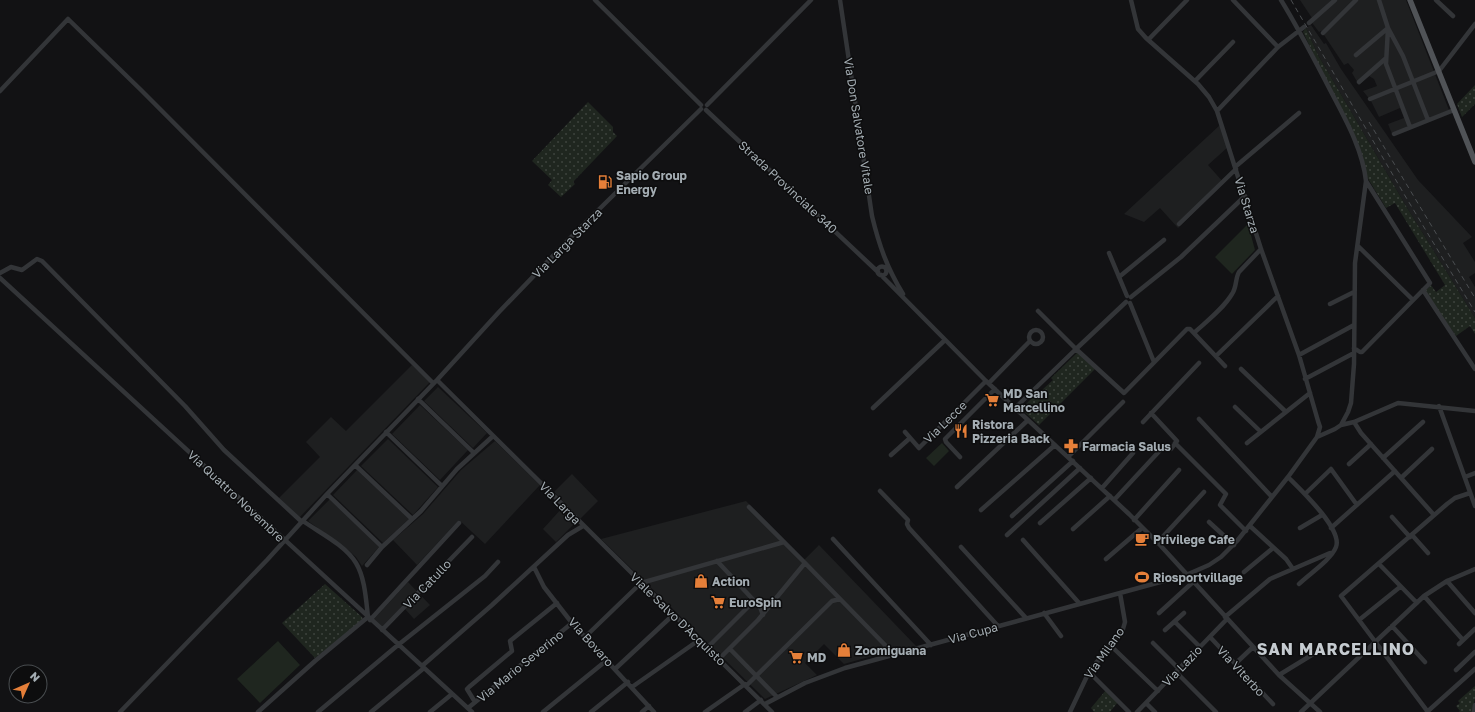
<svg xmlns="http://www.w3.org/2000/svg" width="1475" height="712" font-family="'Golos Text',sans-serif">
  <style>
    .built { fill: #1e1f20 }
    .grass { fill: url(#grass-dots) }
    .pitch { fill: #1f261f }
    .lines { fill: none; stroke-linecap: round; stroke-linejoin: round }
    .minor { stroke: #333538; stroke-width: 4.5 }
    .major { stroke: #505357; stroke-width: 5.5 }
    .rail { stroke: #4b4e51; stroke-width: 1; stroke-dasharray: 5 4; stroke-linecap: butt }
    .labels { text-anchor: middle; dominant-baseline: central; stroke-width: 3; stroke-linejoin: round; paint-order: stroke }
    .street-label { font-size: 12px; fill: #a4adb3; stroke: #0d0d0e }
    .poi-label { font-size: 12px; font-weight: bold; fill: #a4adb3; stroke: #0d0d0e; text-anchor: start }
    .district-label { font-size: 16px; font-weight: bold; letter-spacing: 1px; fill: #c5cbd0; stroke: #0d0d0e }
  </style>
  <defs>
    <pattern id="grass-dots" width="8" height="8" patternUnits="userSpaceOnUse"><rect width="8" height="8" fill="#1f261f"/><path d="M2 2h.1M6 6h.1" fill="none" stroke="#3d433d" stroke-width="1.8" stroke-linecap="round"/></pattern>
  </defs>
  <rect width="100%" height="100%" fill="#121214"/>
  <path class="built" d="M1300 0H1406L1449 110 1392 134 1388 124 1404 118 1400 108 1379 117 1371 101 1363 91 1377 86 1374 79 1369 76 1359 85 1352 73 1354 70 1348 63 1344 65 1324 35 1321 31 1319 32 1310 20 1312 18Z
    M1311 25 1324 44 1326 43 1341 69 1418 180 1472 237 1463 243 1475 262V273L1469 277 1475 287V318L1406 206 1318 55 1306 28Z
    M1220 125 1228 147 1208 165 1224 183 1178 228 1160 208 1144 222 1124 214Z
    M412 365 430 382 299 518 278 499 320 457 306 442 331 417 346 431Z
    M438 387 487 433 473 448 424 401Z
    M420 405 468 450 440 480 392 434Z
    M388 439 438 487 413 515 361 466Z
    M495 441 540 485 485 544 459 520 417 565 393 540 423 514 461 470Z
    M357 470 409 519 383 543 333 495Z
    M572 474 598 501 580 519 554 492Z
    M330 499 379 547 362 566 356 557 348 550 308 521Z
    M746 501 804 560 819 545 916 646 883 653 844 664 824 644 805 663 817 675 765 699 601 539Z
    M562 508 576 522 556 542 543 529Z
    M408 582 430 605 414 619 405 609 383 630 373 620Z"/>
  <path class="grass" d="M1306 28 1318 55 1406 206 1475 318V334L1470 326 1456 336 1425 291 1431 285 1436 292 1445 285 1395 203 1386 208 1367 177 1363 157 1303 32Z
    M1475 85V104L1462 117 1457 104Z
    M588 102 613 127V132L617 136 573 182 575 184 561 197 548 185 552 180 532 161Z
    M1078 352 1095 369 1039 425 1021 409 1040 390 1041 391 1053 380 1051 378Z
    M325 584 362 617 363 620 315 658 282 623Z
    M1475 686V698L1472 712H1459L1460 711 1456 706 1460 703 1458 701Z
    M1106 690 1118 702 1110 712H1094L1091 708Z"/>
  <path class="pitch" d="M1248 224 1255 250 1232 274 1215 257Z
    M942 443 949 451 934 466 926 458Z
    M278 641 300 665 260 703 237 679Z"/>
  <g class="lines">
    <path class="minor" d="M595 0 701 105
      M840 0 872 216C879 245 887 268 903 294
      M1131 0 1138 29 1146 38 1198 84 1209 97 1217 111 1261 249 1299 355 1318 421 1320 427 1317 437
      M1233 0 1278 47
      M1379 0 1388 28 1386 64 1410 127
      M1436 0 1453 16
      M1309 23 1335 0
      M1323 33 1356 0
      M1148 40 1187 0
      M1356 55 1388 28 1403 56 1428 120
      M1195 81 1233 42
      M1359 82 1385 59
      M0 91 68 19 141 90 433 383
      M1370 99 1439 71 1475 24
      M707 105 811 0
      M706 110 878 272
      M1217 111 1278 47 1304 27
      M1394 134 1454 110
      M1235 167 1299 113
      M1179 224 1236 169
      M1358 246 1413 300
      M1109 253 1127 296
      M877.5 271a4.5 4.5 0 1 1 9 0a4.5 4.5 0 1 1-9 0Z
      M0 273 11 267 22 270 37 259 42 261 185 406 224 450 302 522
      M881 275 986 381 1129 514 1160 545 1279 675 1320 712
      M1119 277 1164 240
      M0 278 472 712
      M1423 290 1475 369
      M1131 297 1181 257 1245 196
      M1130 303 1154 362
      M1330 304 1354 292
      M1038 311 1076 349 1126 302
      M1029 337a7 7 0 1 1 14 0a7 7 0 1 1-14 0Z
      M1194 333C1207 321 1223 309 1232 294 1237 287 1235 279 1239 272L1261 249
      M1354 348 1360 352H1362L1430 283 1366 181
      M1299 355 1354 325
      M1216 356 1278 296
      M1241 369 1286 412
      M1305 379 1354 353
      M437 380 772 712
      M989 383 1030 341
      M418 399 474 453
      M1439 406 1475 506
      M1235 407 1261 432
      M873 408 945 340
      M1015 408 1076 349 1124 393 1187 329H1190L1225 366
      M1199 419 1272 497
      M1143 422 1199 363
      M1354 422 1361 433 1434 515
      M1341 425 1354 422 1398 403 1475 411
      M386 432 442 486
      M905 432 919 448 986 381
      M1175 443 1226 494 1220 505 1246 531
      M1247 443 1310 393
      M891 455 910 438
      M960 457 946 442 945 439 995 389
      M1068 457 1123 402
      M1383 458 1423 422
      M1349 464 1371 444
      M355 465 412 519
      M1288 477C1300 489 1343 529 1336 547 1331 560 1309 574 1299 584
      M1465 477 1475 473
      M1401 478 1432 449
      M957 487 1028 420
      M1102 488 1133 453
      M880 491 908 520 907 524 909 528 998 626
      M327 494 382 547
      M1305 494 1331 469 1357 505
      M1114 500 1165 445 1171 449 1177 441 1151 413
      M749 507 805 563
      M981 510 1055 445
      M1012 516 1073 461
      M1392 517 1410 537
      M1134 520 1179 470
      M1209 522 1234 545
      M1040 523 1091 478
      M1250 526 1286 559 1293 569
      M1300 528 1322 515
      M1331 528 1395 471
      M1073 529 1110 496
      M1007 535 1080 468
      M1412 535 1428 553
      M833 539 931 645
      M1023 540 1079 603
      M1157 543 1204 492
      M961 547 1026 618
      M1106 559 1142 528
      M717 561 760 607 763 615
      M1379 564 1417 603
      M367 565 382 547 421 511 457 469 493 436
      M534 567 544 587 572 623 654 712
      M1244 572 1273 548
      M1447 581 1475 613
      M1424 596 1463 640
      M1044 613 1061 636
      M1159 613 1193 582
      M1225 617 1270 579 1330 553
      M370 620 459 523
      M1359 620 1400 587
      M1175 622 1200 647
      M1392 626 1425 662
      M382 630 472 537
      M1165 630 1184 613
      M585 637 641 583 784 542
      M1210 637 1273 704
      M1153 643 1179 669
      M1459 644 1475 629
      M1110 645 1158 691
      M707 648 754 601
      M730 649 777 697
      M719 659 758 620 805 563 885 645 891 655
      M1235 664 1253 647
      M422 666 492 605 568 535 583 526
      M615 669 673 615
      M1456 670 1475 652
      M1089 672 1129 712
      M1176 672 1216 712
      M1279 675 1315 653
      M747 685 832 601 840 599
      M632 687 699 640
      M475 702 467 689 469 687 512 651 510 641 557 603
      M1146 703 1155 712
      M765 704 805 683 845 668 1186 575 1209 565 1221 557 1237 541 1288 477 1317 437 1335 429 1341 425 1348 412 1351 403 1354 364 1355 263 1366 181C1362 145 1341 112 1325 80 1311 53 1297 26 1281 0
      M468 708 572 623
      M120 712 267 560 327 494 437 380 499 312 577 231 701 109
      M258 712 315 661 368 617C366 600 365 578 356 563 345 545 320 533 303 521
      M318 712 398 645 485 576 498 562
      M371 712 424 668
      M430 712 452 694
      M543 712 607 660
      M591 712 628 682
      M642 712 649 706
      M705 712 745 684
      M745 712 761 700
      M1070 712 1089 672 1123 629 1125 622 1120 593
      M1137 712 1227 619
      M1301 712 1424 596 1447 581 1475 569
      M1427 712 1475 669
      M1428 712 1341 596 1447 504 1455 498 1470 493
      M1474 712 1475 705"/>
    <path class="major" d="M1410 0 1475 162"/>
    <path class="rail" d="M1291 0 1404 194 1475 312
      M1369 122 1475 298"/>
  </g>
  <defs>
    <symbol id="fuel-bare" viewBox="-9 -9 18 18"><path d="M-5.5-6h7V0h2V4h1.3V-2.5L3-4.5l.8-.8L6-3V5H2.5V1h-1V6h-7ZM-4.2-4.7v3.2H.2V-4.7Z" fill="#e57f39" stroke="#0d0d0e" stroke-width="2.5" paint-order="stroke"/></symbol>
    <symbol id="supermarket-bare" viewBox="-9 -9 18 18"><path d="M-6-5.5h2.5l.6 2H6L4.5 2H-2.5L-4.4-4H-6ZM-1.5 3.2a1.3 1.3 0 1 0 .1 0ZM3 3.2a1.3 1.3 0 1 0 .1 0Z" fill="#e57f39" stroke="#0d0d0e" stroke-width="2.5" paint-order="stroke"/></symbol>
    <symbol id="restaurant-bare" viewBox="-9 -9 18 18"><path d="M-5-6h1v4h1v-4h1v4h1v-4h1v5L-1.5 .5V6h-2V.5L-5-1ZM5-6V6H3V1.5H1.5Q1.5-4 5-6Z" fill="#e57f39" stroke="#0d0d0e" stroke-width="2.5" paint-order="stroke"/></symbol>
    <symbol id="pharmacy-bare" viewBox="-9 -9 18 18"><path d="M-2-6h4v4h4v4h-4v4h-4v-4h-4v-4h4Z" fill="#e57f39" stroke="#0d0d0e" stroke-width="2.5" paint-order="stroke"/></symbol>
    <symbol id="cafe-bare" viewBox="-9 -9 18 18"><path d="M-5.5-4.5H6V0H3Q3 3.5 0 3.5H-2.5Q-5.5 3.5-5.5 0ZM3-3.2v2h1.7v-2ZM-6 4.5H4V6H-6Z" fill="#e57f39" stroke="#0d0d0e" stroke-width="2.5" paint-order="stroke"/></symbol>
    <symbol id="stadium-bare" viewBox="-9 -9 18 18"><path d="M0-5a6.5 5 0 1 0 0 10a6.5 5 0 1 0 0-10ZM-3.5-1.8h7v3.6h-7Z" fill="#e57f39" stroke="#0d0d0e" stroke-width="2.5" paint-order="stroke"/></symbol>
    <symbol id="shop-bare" viewBox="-9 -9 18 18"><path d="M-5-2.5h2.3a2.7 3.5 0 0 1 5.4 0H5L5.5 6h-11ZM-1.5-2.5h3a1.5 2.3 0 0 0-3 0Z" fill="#e57f39" stroke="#0d0d0e" stroke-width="2.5" paint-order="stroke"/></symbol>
  </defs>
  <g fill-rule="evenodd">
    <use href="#fuel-bare" x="595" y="172" width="20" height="20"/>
    <use href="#supermarket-bare" x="982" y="390" width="20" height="20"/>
    <use href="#restaurant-bare" x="951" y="421" width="20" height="20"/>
    <use href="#pharmacy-bare" x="1061" y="436" width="20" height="20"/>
    <use href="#cafe-bare" x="1132" y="529" width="20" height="20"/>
    <use href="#stadium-bare" x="1132" y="567" width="20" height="20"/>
    <use href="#shop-bare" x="691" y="571" width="20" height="20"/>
    <use href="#supermarket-bare" x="708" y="592" width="20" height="20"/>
    <use href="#shop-bare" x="834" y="640" width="20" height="20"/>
    <use href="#supermarket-bare" x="786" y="647" width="20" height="20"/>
  </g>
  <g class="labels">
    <g class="street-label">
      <text transform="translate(859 126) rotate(81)">Via Don Salvatore Vitale</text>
      <text transform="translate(788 187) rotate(43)">Strada Provinciale 340</text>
      <text transform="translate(1247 205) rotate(73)">Via Starza</text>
      <text transform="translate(567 243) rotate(-45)">Via Larga Starza</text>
      <text transform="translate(945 422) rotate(-44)">Via Lecce</text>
      <text transform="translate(236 496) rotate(43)">Via Quattro Novembre</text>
      <text transform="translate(560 503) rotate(46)">Via Larga</text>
      <text transform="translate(427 584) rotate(-46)">Via Catullo</text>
      <text transform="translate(678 619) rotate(44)">Viale Salvo D'Acquisto</text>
      <text transform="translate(973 633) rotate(-15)">Via Cupa</text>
      <text transform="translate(591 642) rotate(48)">Via Bovaro</text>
      <text transform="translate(1104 653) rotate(-55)">Via Milano</text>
      <text transform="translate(520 666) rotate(-39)">Via Mario Severino</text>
      <text transform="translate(1182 666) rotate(-46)">Via Lazio</text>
      <text transform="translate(1241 671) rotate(47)">Via Viterbo</text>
    </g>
    <g class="poi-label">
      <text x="616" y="175">Sapio Group<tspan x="616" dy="14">Energy</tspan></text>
      <text x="1003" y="393">MD San<tspan x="1003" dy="14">Marcellino</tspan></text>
      <text x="972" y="424">Ristora<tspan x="972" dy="14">Pizzeria Back</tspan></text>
      <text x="1082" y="446">Farmacia Salus</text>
      <text x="1153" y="539">Privilege Cafe</text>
      <text x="1153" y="577">Riosportvillage</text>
      <text x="712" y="581">Action</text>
      <text x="729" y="602">EuroSpin</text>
      <text x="855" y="650">Zoomiguana</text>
      <text x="807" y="657">MD</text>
    </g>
    <g class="district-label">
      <text x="1336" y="649">SAN MARCELLINO</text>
    </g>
  </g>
  <g transform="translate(28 684) rotate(45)"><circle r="19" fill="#0d0d0e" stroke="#494d50"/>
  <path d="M0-3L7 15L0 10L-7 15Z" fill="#e57f39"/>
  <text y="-6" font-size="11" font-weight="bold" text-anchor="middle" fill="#a4adb3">N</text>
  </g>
</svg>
